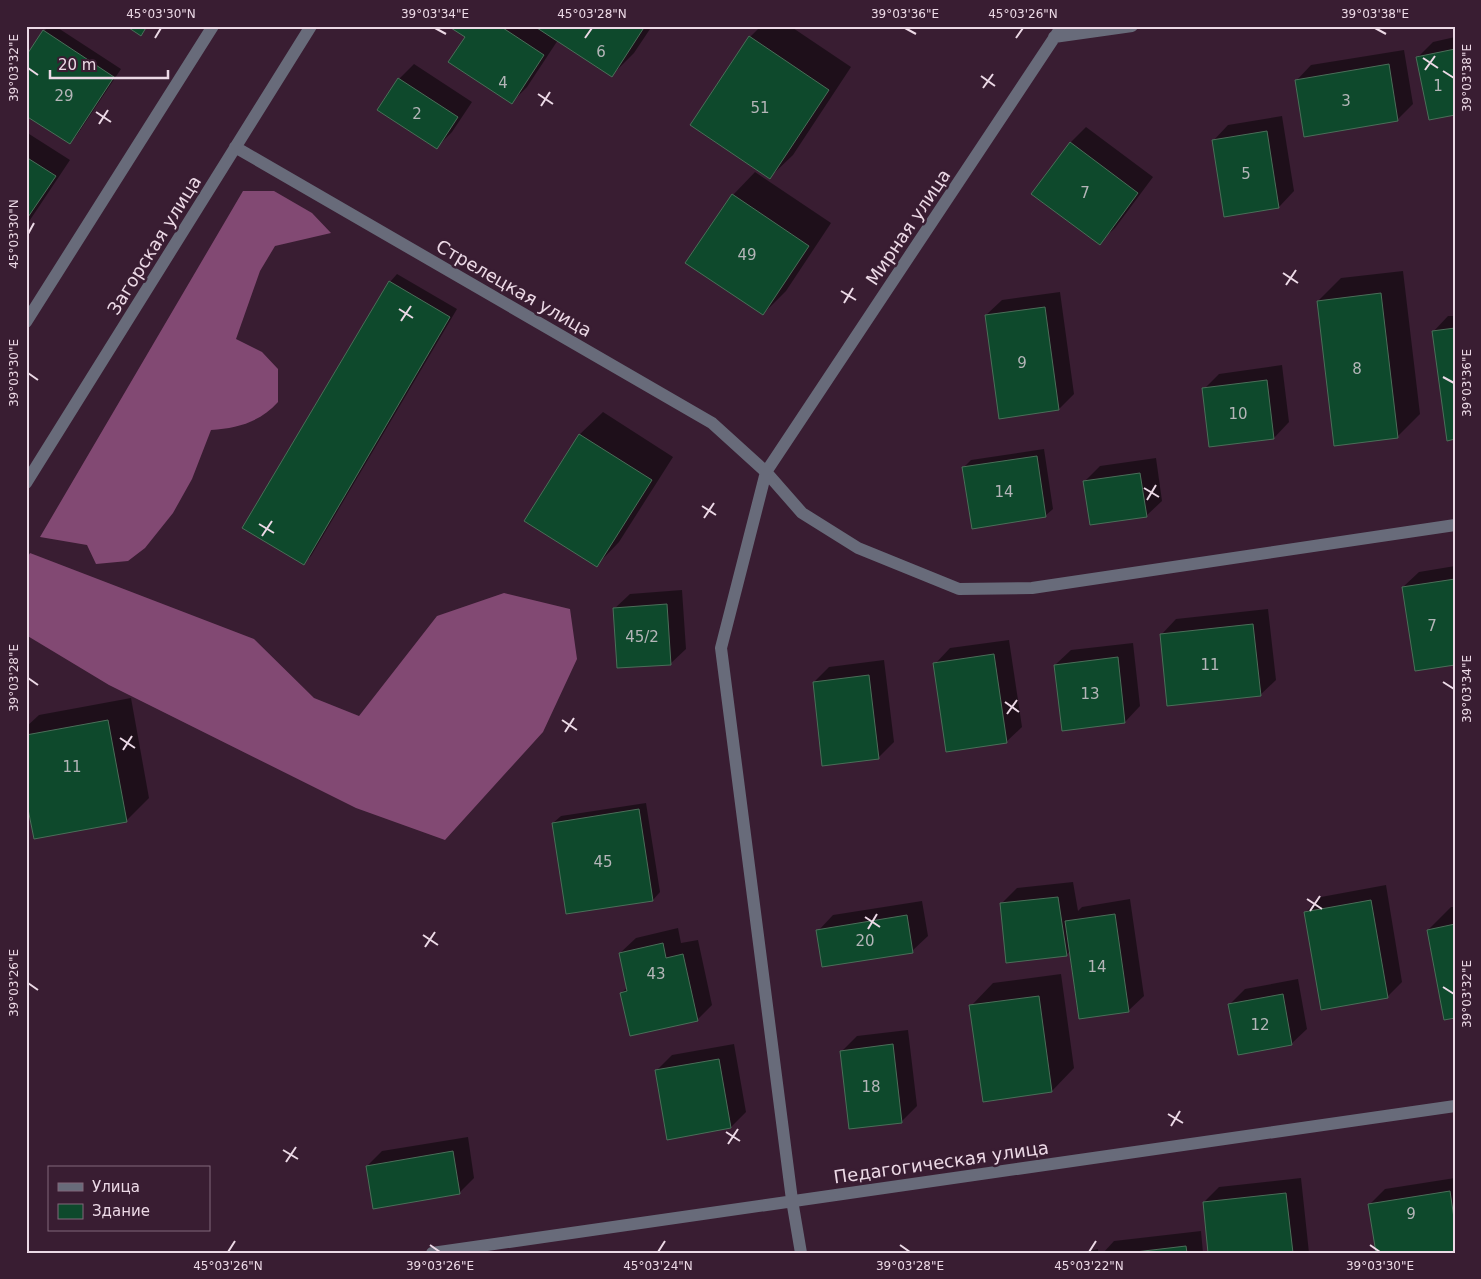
<svg xmlns="http://www.w3.org/2000/svg" width="1481" height="1279" font-family="'DejaVu Sans',sans-serif">
  <style>
    .forest { fill: #824973 }
    .shadow { fill: #0007 }
    .building { fill: #0e492c; stroke: #4b6e59 }
    .lines { fill: none; stroke-linecap: round; stroke-linejoin: round }
    .minor { stroke: #686b7a; stroke-width: 12 }
    .ticks { fill: none; stroke: #ecd9e6; stroke-width: 2 }
    .labels { text-anchor: middle; dominant-baseline: central; stroke-width: 5; stroke-linejoin: round; paint-order: stroke }
    .number-label { font-size: 15px; fill: #b4b5b8 }
    .street-label { font-size: 18px; fill: #ecd9e6; stroke: #391d32 }
    .neatline { fill: none; stroke: #ecd9e6; stroke-width: 2 }
    .ticks-label { font-size: 12px; text-anchor: middle; fill: #ecd9e6 }
  </style>
  <rect width="100%" height="100%" fill="#391d32"/>
  <path class="forest" d="M243 191H274L312 213 331 233 275 246 260 271 236 339 262 352 278 369V402C260 422 238 428 211 430L192 479 173 513 145 548 128 561 96 564 87 545 40 537Z
    M30 553 254 639 314 698 359 716 437 616 504 593 570 609 577 659 543 732 445 840 356 808 109 685 26 635V560Z"/>
  <path class="shadow" d="M49 26H55L121 69 77 135 70 143 44 31Z
    M454 26H652L634 53 612 75 558 40 527 87 512 102 466 37Z
    M761 26H790L851 67 793 155 770 177 750 37Z
    M1455 37V113L1418 57 1433 42Z
    M1404 50 1413 104 1397 120 1296 81 1311 65Z
    M414 64 472 102 452 132 437 147 399 79Z
    M1282 116 1294 191 1279 207 1225 215 1213 141 1228 125Z
    M1086 127 1153 177 1115 228 1099 243 1070 143Z
    M26 132 70 160 26 226Z
    M755 172 831 223 786 291 763 314 733 195Z
    M1403 271 1420 414 1398 436 1318 301 1341 278Z
    M397 274 457 309 311 556 304 563 390 282Z
    M1060 292 1074 394 1059 409 986 315 1002 300Z
    M1448 316H1455V438L1433 332Z
    M1282 365 1289 422 1274 438 1204 389 1219 374Z
    M603 412 673 457 619 542 597 565 526 520 580 434Z
    M1044 449 1053 509 1045 516 964 467 971 460Z
    M1156 458 1162 501 1146 516 1085 481 1100 466Z
    M1455 566V664L1403 587 1419 572Z
    M682 590 686 649 670 664 614 609 630 594Z
    M1268 609 1276 680 1260 695 1161 635 1176 619Z
    M1009 640 1022 727 1006 742 935 664 950 648Z
    M1133 643 1140 706 1125 722 1055 665 1071 650Z
    M884 660 894 742 878 758 814 682 829 667Z
    M131 698 149 798 126 821 26 792V727L39 715Z
    M646 803 660 892 653 900 553 823 561 816Z
    M1073 882 1078 911 1082 907 1130 899 1144 996 1128 1011 1071 950 1066 955 1001 904 1017 888Z
    M1386 885 1402 982 1387 997 1305 913 1321 897Z
    M922 901 928 936 912 951 818 931 833 915Z
    M1451 907H1455V1016L1428 930Z
    M678 928 681 943 698 940 712 1005 697 1020 621 993 628 987 620 953 636 938Z
    M1061 974 1074 1068 1052 1091 971 1006 993 983Z
    M1298 979 1307 1029 1291 1044 1230 1004 1245 989Z
    M908 1030 917 1106 902 1121 842 1051 857 1036Z
    M734 1044 746 1112 731 1127 656 1071 672 1055Z
    M468 1137 474 1178 459 1193 367 1166 382 1151Z
    M1301 1178 1309 1253H1209L1204 1202 1219 1187Z
    M1455 1178V1253L1370 1204 1385 1189Z
    M1201 1231 1203 1253H1103L1114 1241Z
    M1098 1249V1253H1079Z"/>
  <path class="building" d="M126 26H147L141 36Z
    M452 26H500L544 55 512 104 448 62 465 37 451 28Z
    M534 26H645L612 77Z
    M43 30 114 77 70 144 26 116V56Z
    M749 36 829 90 770 179 690 125Z
    M1455 49V115L1429 120 1416 57Z
    M1389 64 1398 121 1304 137 1295 80Z
    M398 78 458 117 437 149 377 110Z
    M1267 131 1279 208 1224 217 1212 140Z
    M1070 142 1138 193 1100 245 1031 194Z
    M26 157 56 176 26 220Z
    M732 194 809 246 763 315 685 263Z
    M389 281 450 317 304 565 242 528Z
    M1381 293 1398 438 1334 446 1317 301Z
    M1045 307 1059 410 999 419 985 315Z
    M1455 328V439L1447 441 1432 331Z
    M1267 380 1274 439 1209 447 1202 388Z
    M579 434 652 480 597 567 524 521Z
    M1037 456 1046 517 972 529 962 467Z
    M1140 473 1147 517 1090 525 1083 481Z
    M1455 579V665L1415 671 1402 587Z
    M667 604 671 665 617 668 613 608Z
    M1253 624 1261 696 1167 706 1160 634Z
    M994 654 1007 743 946 752 933 663Z
    M1118 657 1125 723 1062 731 1054 665Z
    M869 675 879 759 822 766 813 682Z
    M108 720 127 822 34 839 26 799V735Z
    M639 809 653 901 566 914 552 823Z
    M1058 897 1067 956 1006 963 1000 903Z
    M1371 900 1388 998 1321 1010 1304 912Z
    M1115 914 1129 1012 1079 1019 1065 921Z
    M907 915 913 953 822 967 816 930Z
    M1455 924V1018L1444 1020 1427 930Z
    M663 943 666 958 683 954 698 1021 630 1036 620 993 627 991 619 953Z
    M1283 994 1292 1045 1238 1055 1228 1004Z
    M1039 996 1052 1092 983 1102 969 1005Z
    M893 1044 902 1123 849 1129 840 1051Z
    M719 1059 731 1128 667 1140 655 1070Z
    M453 1151 460 1194 373 1209 366 1166Z
    M1450 1191 1455 1225V1253H1376L1368 1204Z
    M1286 1193 1293 1253H1208L1203 1202Z
    M1186 1246 1187 1253H1127Z"/>
  <g class="lines">
    <path class="minor" d="M1054 37 1132 26
      M235 147 712 423 766 472 802 513 858 548 959 589 1032 588 1455 525
      M26 322 213 26
      M26 483 311 26
      M432 1253 1455 1106
      M801 1253 792 1200 721 648 766 472 1062 26"/>
  </g>
  <path class="ticks" d="M435 28 446 34M905 28 916 34M1375 28 1386 34M155 38 161 28M585 38 592 28M1016 38 1023 28M1423 58 1438 68M28 68 38 75M1425 70 1435 56M1443 71 1454 78M981 76 995 86M983 88 993 74M538 94 553 104M541 106 550 92M96 112 111 122M99 124 108 110M28 234 34 223M1283 273 1298 283M1286 285 1296 270M841 291 856 300M844 303 853 288M399 309 413 318M401 321 411 306M28 373 38 380M1443 377 1454 383M1144 488 1159 497M1147 500 1156 485M702 506 716 515M704 518 714 503M259 524 274 533M262 536 272 521M28 678 38 685M1443 682 1454 689M1005 702 1019 712M1007 714 1017 700M562 720 577 730M565 732 574 718M120 738 135 748M123 750 132 736M1307 899 1322 909M1310 911 1320 896M865 917 880 927M868 929 877 914M423 935 438 945M425 947 435 932M28 983 38 990M1443 987 1454 994M1168 1114 1183 1123M1171 1126 1180 1111M726 1132 740 1141M728 1144 738 1129M283 1150 298 1159M286 1162 296 1147M430 1245 440 1252M900 1245 910 1252M1370 1245 1380 1252M228 1252 235 1241M658 1252 665 1241M1089 1252 1096 1241"/>
  <g class="labels">
    <g class="number-label">
      <text x="601" y="52">6</text>
      <text x="503" y="83">4</text>
      <text x="1438" y="86">1</text>
      <text x="64" y="96">29</text>
      <text x="1346" y="101">3</text>
      <text x="760" y="108">51</text>
      <text x="417" y="114">2</text>
      <text x="1246" y="174">5</text>
      <text x="1085" y="193">7</text>
      <text x="747" y="255">49</text>
      <text x="1022" y="363">9</text>
      <text x="1357" y="369">8</text>
      <text x="1238" y="414">10</text>
      <text x="1004" y="492">14</text>
      <text x="1432" y="626">7</text>
      <text x="642" y="637">45/2</text>
      <text x="1210" y="665">11</text>
      <text x="1090" y="694">13</text>
      <text x="72" y="767">11</text>
      <text x="603" y="862">45</text>
      <text x="865" y="941">20</text>
      <text x="1097" y="967">14</text>
      <text x="656" y="974">43</text>
      <text x="1260" y="1025">12</text>
      <text x="871" y="1087">18</text>
      <text x="1411" y="1214">9</text>
    </g>
    <g class="street-label">
      <text transform="translate(908 227) rotate(-56)">Мирная улица</text>
      <text transform="translate(154 245) rotate(-58)">Загорская улица</text>
      <text transform="translate(514 288) rotate(30)">Стрелецкая улица</text>
      <text transform="translate(941 1162) rotate(-8)">Педагогическая улица</text>
    </g>
  </g>
  <rect width="1481" height="1279" fill="none" stroke="#391d32" stroke-width="55"/>
  <rect x="48" y="1166" width="162" height="65" fill="#391d32" stroke="#81687a"/>
  <rect x="58" y="1183" width="25" height="8" fill="#686b7a" stroke="#81687a"/>
  <text x="92" y="1192" font-size="15" fill="#ecd9e6">Улица</text>
  <rect x="58" y="1204" width="25" height="15" fill="#0e492c" stroke="#81687a"/>
  <text x="92" y="1216" font-size="15" fill="#ecd9e6">Здание</text>
  <path d="M50 70v8h118v-8" fill="none" stroke="#ecd9e6" stroke-width="2.5"/>
  <text x="58" y="70" font-size="15" fill="#ecd9e6" stroke="#391d32" stroke-width="4" paint-order="stroke">20 m</text>
  <rect x="28" y="28" width="1426" height="1224" class="neatline"/>
  <g class="ticks-label">
    <text x="161" y="18">45°03'30"N</text>
    <text x="435" y="18">39°03'34"E</text>
    <text x="592" y="18">45°03'28"N</text>
    <text x="905" y="18">39°03'36"E</text>
    <text x="1023" y="18">45°03'26"N</text>
    <text x="1375" y="18">39°03'38"E</text>
    <text transform="translate(14 68) rotate(-90)" y="4">39°03'32"E</text>
    <text transform="translate(1467 78) rotate(-90)" y="4">39°03'38"E</text>
    <text transform="translate(14 234) rotate(-90)" y="4">45°03'30"N</text>
    <text transform="translate(14 373) rotate(-90)" y="4">39°03'30"E</text>
    <text transform="translate(1467 383) rotate(-90)" y="4">39°03'36"E</text>
    <text transform="translate(14 678) rotate(-90)" y="4">39°03'28"E</text>
    <text transform="translate(1467 689) rotate(-90)" y="4">39°03'34"E</text>
    <text transform="translate(14 983) rotate(-90)" y="4">39°03'26"E</text>
    <text transform="translate(1467 994) rotate(-90)" y="4">39°03'32"E</text>
    <text x="228" y="1270">45°03'26"N</text>
    <text x="440" y="1270">39°03'26"E</text>
    <text x="658" y="1270">45°03'24"N</text>
    <text x="910" y="1270">39°03'28"E</text>
    <text x="1089" y="1270">45°03'22"N</text>
    <text x="1380" y="1270">39°03'30"E</text>
  </g>
</svg>
